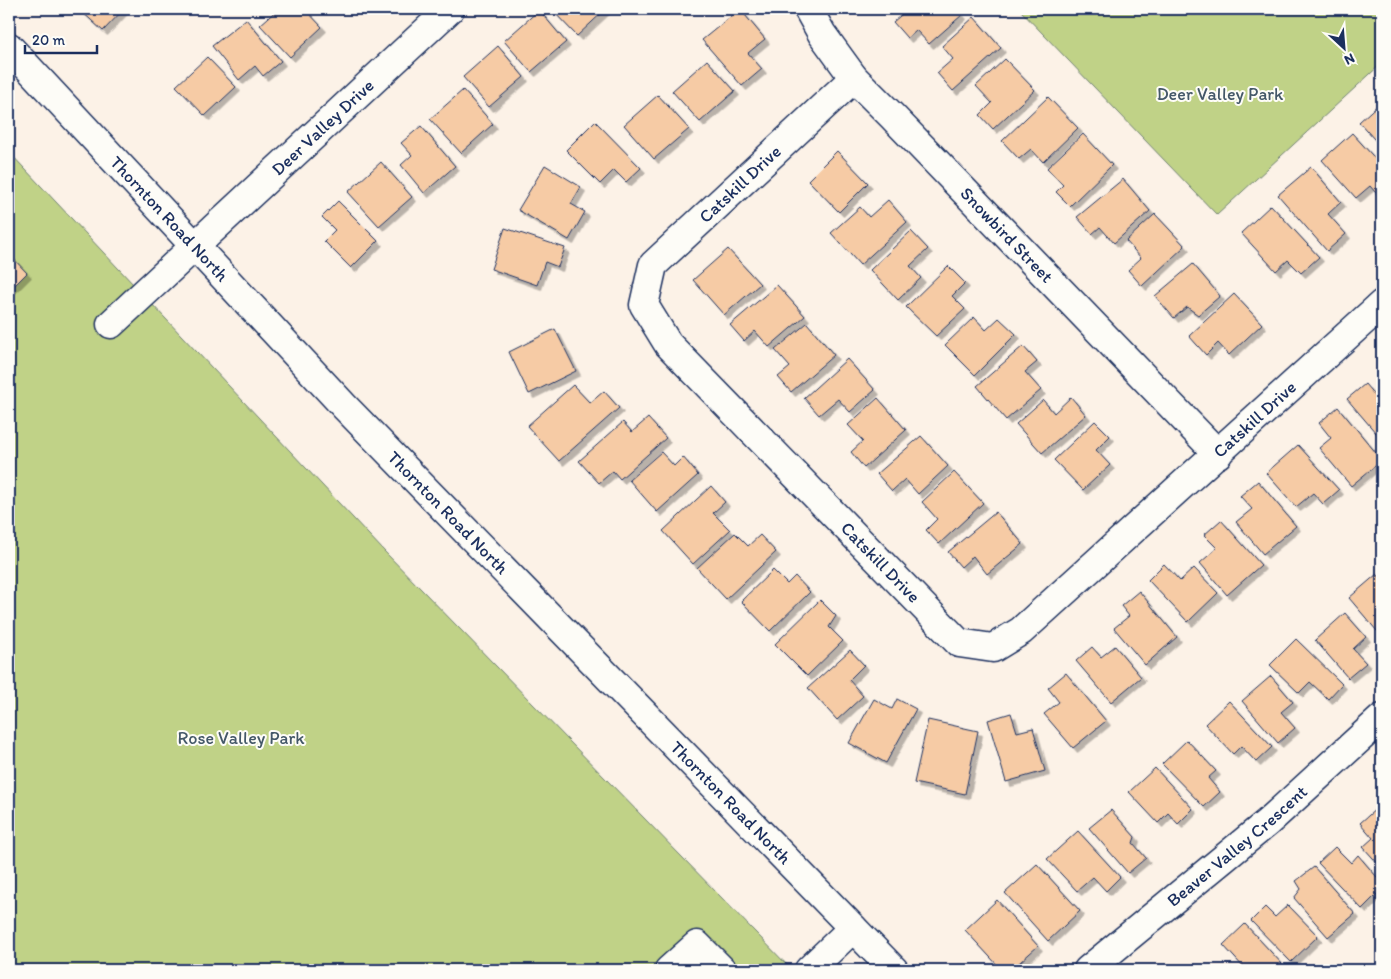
<svg xmlns="http://www.w3.org/2000/svg" width="1391" height="979" font-family="Itim,sans-serif">
  <style>
    .green { fill: #c0d287; stroke: #6e8072 }
    .building { fill: #f6cba5; stroke: #1b2f5e; filter: url(#shadow) }
    .lines { fill: none; stroke-linecap: round; stroke-linejoin: round }
    .minor-casing { stroke: #1b2f5e; stroke-width: 31 }
    .major-casing { stroke: #1b2f5e; stroke-width: 31 }
    .minor { stroke: #fdfcf7; stroke-width: 28 }
    .major { stroke: #fdfcf7; stroke-width: 28 }
    .labels { text-anchor: middle; dominant-baseline: central; stroke-width: 4; stroke-linejoin: round; paint-order: stroke }
    .park-label { font-size: 18px; fill: #445868; stroke: #fdfcf7 }
    .street-label { font-size: 18px; fill: #1b2f5e; stroke: #fdfcf7 }
  </style>
  <defs>
    <filter id="shadow"><feDropShadow dx="4.5" dy="4.5" stdDeviation="0" flood-color="#0004"/></filter>
  </defs>
  <rect width="100%" height="100%" fill="#fcf2e7"/>
  <filter id="ink" filterUnits="userSpaceOnUse"><feTurbulence type="fractalNoise" baseFrequency=".02" numOctaves="2"/><feDisplacementMap in="SourceGraphic" scale="10" xChannelSelector="R" yChannelSelector="G"/><feConvolveMatrix kernelMatrix="1 2 1 2 8 2 1 2 1" color-interpolation-filters="sRGB"/></filter>
  <g filter="url(#ink)">
    <path class="green" d="M1019 9H1382V63L1217 215Z
      M9 152 384 551 792 970H9Z"/>
    <path class="building" d="M79 9H124L103 31Z
      M278 9H305L322 27 290 57 260 25Z
      M551 9H606L577 36Z
      M740 9 765 39 748 53 762 69 742 86 702 40Z
      M908 9H957L962 15 929 44 916 30 907 38 893 22Z
      M539 10 566 42 531 72 504 41Z
      M974 17 1001 48 953 91 937 73 953 59 942 46Z
      M246 19 281 61 263 76 255 66 239 80 212 46Z
      M498 46 524 77 489 107 463 77Z
      M207 57 236 87 205 116 176 86Z
      M1005 59 1035 90 993 129 980 115 992 103 976 86Z
      M707 60 735 91 700 122 672 91Z
      M463 90 493 124 461 153 430 119Z
      M658 95 689 129 654 159 624 125Z
      M1048 97 1078 128 1043 162 1031 149 1019 159 1002 141Z
      M1382 101V148L1359 122Z
      M595 121 641 168 626 182 614 170 600 184 566 150Z
      M421 126 455 166 424 193 401 165 412 155 401 143Z
      M1352 133 1382 166 1381 199 1370 186 1356 198 1322 160Z
      M1083 134 1112 165 1070 206 1056 192 1063 185 1047 168Z
      M837 151 868 183 839 212 808 180Z
      M381 162 412 197 379 226 348 192Z
      M545 165 581 187 571 204 585 212 569 240 518 210Z
      M1311 167 1341 202 1328 214 1346 234 1327 251 1278 195Z
      M1123 179 1150 211 1114 243 1100 227 1092 234 1077 217Z
      M888 200 907 222 860 265 831 233 860 207 869 217Z
      M338 201 378 241 351 268 324 241 335 230 322 217Z
      M1271 205 1319 257 1301 273 1288 260 1276 271 1241 233Z
      M1155 214 1185 246 1142 286 1128 270 1141 258 1126 241Z
      M505 228 565 248 558 267 545 262 537 285 491 269Z
      M911 231 928 249 910 266 921 278 898 300 870 270Z
      M728 249 760 284 724 315 693 280Z
      M9 254 27 273 11 289 9 287Z
      M1193 264 1220 296 1198 315 1187 307 1174 318 1155 296Z
      M948 266 965 283 952 296 965 309 936 336 906 307Z
      M777 285 805 316 769 347 755 331 744 341 730 325Z
      M1234 294 1262 324 1229 355 1218 343 1206 355 1189 336Z
      M974 317 986 330 999 318 1016 334 975 375 945 345Z
      M807 323 834 355 791 392 778 377 790 367 775 350Z
      M555 329 576 371 529 394 509 352Z
      M1023 346 1037 362 1025 372 1041 390 1006 420 977 386Z
      M847 359 875 390 850 412 838 399 819 415 804 398Z
      M1365 384 1376 397 1382 392V440L1347 399Z
      M573 385 590 403 604 391 619 408 559 461 527 426Z
      M1071 397 1086 415 1042 453 1016 424 1043 400 1054 413Z
      M878 398 906 430 864 468 851 452 863 441 848 425Z
      M1338 407 1382 460 1351 486 1319 448 1331 438 1319 423Z
      M648 418 666 438 620 479 613 471 599 483 579 461 623 422 632 432Z
      M1095 421 1110 436 1096 450 1110 465 1083 490 1054 460Z
      M921 436 948 466 918 494 905 479 892 491 877 474Z
      M1298 445 1339 490 1323 504 1313 493 1296 507 1266 473Z
      M661 452 674 466 683 457 698 475 657 512 629 480Z
      M954 472 983 503 939 544 926 530 937 519 922 502Z
      M1258 481 1296 526 1263 554 1236 522 1252 509 1240 496Z
      M711 486 725 502 713 513 730 530 693 564 663 531Z
      M996 512 1023 544 987 574 973 556 961 567 948 552Z
      M1221 520 1261 565 1227 595 1200 563 1217 548 1204 535Z
      M735 533 748 546 760 535 776 552 726 599 697 568Z
      M1164 564 1180 581 1194 568 1218 593 1188 622 1148 580Z
      M773 570 787 584 795 576 810 592 770 631 741 601Z
      M1377 574 1382 580V627L1377 631 1349 598Z
      M1139 591 1177 637 1145 665 1114 628 1129 616 1121 606Z
      M820 600 836 616 829 627 843 641 807 676 775 644Z
      M1345 613 1366 637 1353 649 1366 663 1348 678 1315 640Z
      M1296 639 1342 684 1328 699 1310 682 1299 693 1270 665Z
      M1115 646 1141 677 1111 702 1076 661 1092 647 1101 657Z
      M850 650 864 665 849 680 863 696 837 720 808 688Z
      M1066 673 1106 721 1073 748 1044 714 1059 702 1048 688Z
      M1271 676 1293 702 1281 712 1295 728 1278 743 1242 701Z
      M874 699 892 709 897 699 916 709 886 763 849 743Z
      M1229 701 1272 747 1256 762 1241 746 1233 754 1205 724Z
      M1011 713 1017 732 1033 728 1045 771 1006 782 988 720Z
      M928 720 978 731 965 794 914 783Z
      M1187 740 1216 771 1208 778 1220 792 1204 807 1162 764Z
      M1155 768 1193 809 1178 824 1168 813 1158 823 1129 792Z
      M1377 808 1382 814V868L1363 847 1373 838 1360 823Z
      M1111 810 1135 837 1133 843 1146 858 1128 873 1089 828Z
      M1078 831 1120 877 1106 891 1093 877 1077 891 1047 859Z
      M1335 847 1351 863 1358 855 1382 883V889L1362 909 1318 863Z
      M1037 864 1080 911 1048 941 1005 893Z
      M1314 867 1355 914 1328 937 1294 898 1301 889 1296 881Z
      M997 900 1038 946 1011 970H1002L965 930Z
      M1288 905 1318 936 1291 962 1251 921 1265 907 1275 917Z
      M1245 924 1284 966 1280 970H1246L1223 945Z"/>
    <g class="lines">
      <defs>
        <g id="minor">
          <path id="s1" d="M808 9 822 34 854 78 892 116 1218 454"/>
          <path id="s2" d="M854 78 653 265 644 305 668 344 959 643 993 648 1021 631 1382 304"/>
          <path id="s3" d="M111 324 450 9"/>
          <path d="M669 970 697 945 722 970"/>
          <path d="M809 970 853 928"/>
          <path id="s4" d="M1088 970 1268 822 1382 718"/>
        </g>
        <g id="major">
          <path id="s5" d="M9 47 345 407 894 970"/>
        </g>
      </defs>
      <use href="#minor" class="minor-casing"/>
      <use href="#major" class="major-casing"/>
      <use href="#minor" class="minor"/>
      <use href="#major" class="major"/>
    </g>
  </g>
  <g class="labels">
    <g class="park-label">
      <text x="1220" y="94">Deer Valley Park</text>
      <text x="241" y="738">Rose Valley Park</text>
    </g>
    <g class="street-label">
      <text stroke="none"><textPath href="#s3" startOffset="289">Deer Valley Drive</textPath></text>
      <text transform="translate(740 184) rotate(-43)">Catskill Drive</text>
      <text stroke="none"><textPath href="#s5" startOffset="235">Thornton Road North</textPath></text>
      <text stroke="none"><textPath href="#s1" startOffset="302">Snowbird Street</textPath></text>
      <text stroke="none"><textPath href="#s2" startOffset="1161">Catskill Drive</textPath></text>
      <text stroke="none"><textPath href="#s5" startOffset="640">Thornton Road North</textPath></text>
      <text stroke="none"><textPath href="#s2" startOffset="666">Catskill Drive</textPath></text>
      <text stroke="none"><textPath href="#s5" startOffset="1045">Thornton Road North</textPath></text>
      <text stroke="none"><textPath href="#s4" startOffset="194">Beaver Valley Crescent</textPath></text>
    </g>
  </g>
  <rect width="1391" height="979" fill="none" stroke="#fdfcf7" stroke-width="30"/>
  <rect x="15" y="15" width="1361" height="949" fill="none" stroke="#1b2f5e" stroke-width="2" filter="url(#ink)"/>
  <g transform="translate(1344 48) rotate(154)" stroke="#fdfcf7" stroke-width="4" paint-order="stroke">
  <path d="M0-4L9 19L0 12L-9 19Z" fill="#1b2f5e"/>
  <text y="-8" font-size="14" font-weight="bold" text-anchor="middle" fill="#1b2f5e">N</text>
  </g>
  <path d="M25 45v8h72v-8" fill="none" stroke="#1b2f5e" stroke-width="2.5"/>
  <text x="32" y="45" font-size="15" fill="#1b2f5e" stroke="#fdfcf7" stroke-width="4" paint-order="stroke">20 m</text>
</svg>
